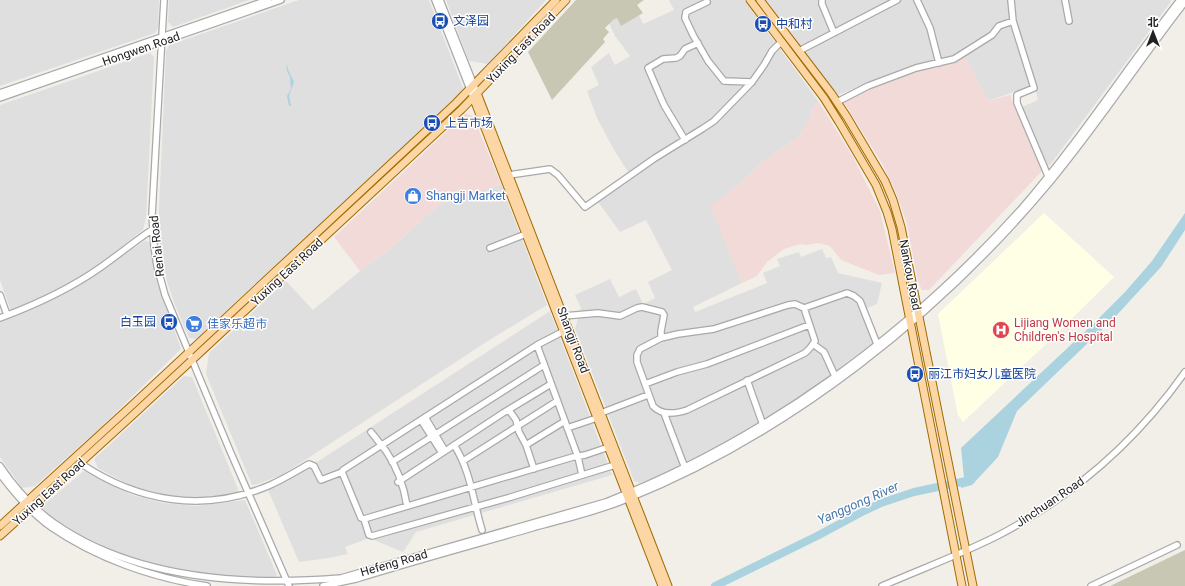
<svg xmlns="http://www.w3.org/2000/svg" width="1185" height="586" font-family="Roboto,'Noto Sans SC',sans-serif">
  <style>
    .residential { fill: #e0dfdf }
    .commercial { fill: #f2dad9 }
    .education { fill: #ffffe5 }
    .construction { fill: #c7c7b4 }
    .water { fill: #aad3df }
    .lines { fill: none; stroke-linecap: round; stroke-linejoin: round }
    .river { stroke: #aad3df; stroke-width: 8 }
    .minor-casing { stroke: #a9a9a9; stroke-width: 8 }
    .major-casing { stroke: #a06b00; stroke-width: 9 }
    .minor { stroke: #fff; stroke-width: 5.5 }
    .major { stroke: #fcd6a4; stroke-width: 7 }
    .labels { text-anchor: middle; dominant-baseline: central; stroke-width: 3; stroke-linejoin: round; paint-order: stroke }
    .transit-label { font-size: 12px; fill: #164399; stroke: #fff; text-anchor: start }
    .street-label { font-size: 12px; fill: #222; stroke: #fff }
    .shop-label { font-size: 12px; fill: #366cbe; stroke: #fff; text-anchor: start }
    .health-label { font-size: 12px; fill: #be3a42; stroke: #fff; text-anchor: start }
    .water-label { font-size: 13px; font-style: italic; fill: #4a7aab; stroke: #fff }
  </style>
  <rect width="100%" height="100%" fill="#f2efe9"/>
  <path class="residential" d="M0 0H159L158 28 155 33 0 86Z
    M169 0H249L173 27 168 22Z
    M299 0H429L463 88 461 94 329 215 196 339 189 338 175 305 167 281 162 257 158 232 166 52 169 45Z
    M446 0H546L488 64 469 61Z
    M669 0H744L819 102 812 109 811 115 799 137 765 160 737 186 711 206 742 283 693 307 695 312 767 283 763 273 780 266 777 259 799 252 801 257 822 249 826 258 831 257 838 273 882 283 877 304 865 309 878 339 810 390 769 416 719 445 654 478 640 483 634 481 575 329 581 308 575 295 610 279 619 297 636 289 643 304 655 298 648 282 672 270 646 220 620 232 598 202 632 178 614 150 597 118 587 91 599 85 591 67 609 53 615 65 630 56 615 36 609 23 613 20 617 18 621 25 639 15 643 24 674 10Z
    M764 0H1171L1170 3 1050 165H1046L1022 107 1038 100 1033 79 1020 37 1015 38 1031 86 988 101 963 52 948 60 908 67 838 95Z
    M150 53 154 57 146 218 143 230 99 264 84 274 53 292 11 311 0 280V105Z
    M501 184 547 305 491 339 282 475 258 484 252 485 206 374 209 353 286 281 313 310 360 271 389 250 454 191 459 201Z
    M144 241 151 242 157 281 181 349 101 427 35 486 22 488 0 457V322L66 293 99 272Z
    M550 311 612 475 416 532 403 552 369 538 345 547 348 554 328 558 299 562 268 490 312 466 317 479 321 477 314 464Z
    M184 376 192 377 238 489 237 492 217 496 196 498 165 495 135 487 116 478 98 468 94 459Z
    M84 471 132 495 163 503 196 506 245 500 277 575 268 583 178 572 120 554 79 534 53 518 41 507Z"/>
  <path class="commercial" d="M965 55 988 101 1010 95 1042 171 929 290H922L918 282 907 224 896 193 883 165 843 101 871 87 922 69 936 68Z
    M819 102 853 157 880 211 895 273 879 275 841 260 830 246 818 243 806 245 800 244 784 249 767 262 757 276 742 283 710 206 737 186 765 160 799 137 811 115 812 109Z
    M466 113 473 116 501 184 458 201 454 191 389 250 360 271 334 237Z"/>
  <path class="education" d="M1044 213 1114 277 1045 345 963 422 958 415 938 314Z"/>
  <path class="construction" d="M576 0H644L637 5 643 13 621 26 617 18 613 20 605 28 609 32 603 39 605 42 552 100 528 52Z
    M1185 550V586H1110Z"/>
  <path class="water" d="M286 62 289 72 294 82 289 96 291 106H289L287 96 291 89 290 77 287 71Z
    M1185 213V230L1161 267 1116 316 1017 411 998 457 972 485 961 488 959 479 964 478 961 448 1092 325 1125 292 1152 261Z"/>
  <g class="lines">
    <path class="river" d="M715 586 817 536 862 512 881 503 914 492 971 480"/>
    <defs>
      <path id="minor" d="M164 0 152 215 154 246 157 266 165 295 230 451 289 586
        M435 0 473 97
        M440 0 477 93
        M822 0V4L834 33
        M917 0 930 28 939 63
        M1011 0 1013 21 1034 88 1017 95V103L1048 176
        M1065 0 1069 21
        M707 2 686 12 685 18 693 35 708 61 724 81 752 82
        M799 51 897 0
        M0 93 268 0
        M0 98 281 0
        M837 102 868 86 916 68 954 59 992 35 999 26 1013 21
        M685 140 664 105 648 68 663 59 676 58 680 56 685 49 698 43
        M509 175 550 169 558 175 585 207 655 158 702 129 714 121 752 82 764 65 772 51 781 42
        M490 248 526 234
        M0 295 7 315
        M804 308 815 341 810 348 805 353 687 410C675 414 662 416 653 406L637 362V355L640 349 661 338 678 334 714 329 788 305 795 304 804 308 847 293 854 296 860 301 877 344
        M564 316 598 313 620 316 637 308 642 307 662 312 664 315 661 331V338
        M0 318C35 305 70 289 101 267 118 255 135 241 153 229
        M564 331 537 345 343 470 342 472 361 518 364 519 369 535 372 536 511 497 615 465
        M813 344 824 352 835 376
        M537 345 578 457 582 475
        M747 380 763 425
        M645 384 677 372 707 364 809 325
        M509 410 516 420 519 432 526 445 534 469
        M601 413 648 395
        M664 413 685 468
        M425 417 445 451
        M421 420 442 453
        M567 428 597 418
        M371 432C376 438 381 445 386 451 397 467 404 487 407 506
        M454 445C471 471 473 501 482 530
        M526 445 565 421
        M463 461 557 401
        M392 462 544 365
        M80 463C138 502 203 513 268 486 282 480 295 472 309 464L314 466 321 480 342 472
        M0 466C14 487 33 508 54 523 134 579 245 586 341 578L606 502C765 440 908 335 1022 208 1079 142 1126 69 1180 0
        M0 474C15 494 31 513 51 527 96 558 152 578 207 586
        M398 482 503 413 551 384
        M364 519 573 457 585 455 609 447
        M323 586 356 579C414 561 473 545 532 528 564 519 596 512 627 499 789 434 939 315 1050 182 1098 124 1139 61 1185 2
        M882 586C921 569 962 554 999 535 1073 496 1137 440 1185 372
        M1091 586 1177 545"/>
      <path id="major" d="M750 0 824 98 839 122 876 185 887 212 892 229 962 586
        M760 0 831 93 847 117 885 181 893 200 901 227 973 586
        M477 93 668 586
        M473 97 662 586
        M0 526 129 408 456 103 556 0
        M0 536 135 413 462 109 566 0"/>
    </defs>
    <use href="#minor" class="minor-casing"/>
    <use href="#major" class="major-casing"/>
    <use href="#minor" class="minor"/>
    <use href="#major" class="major"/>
  </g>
  <defs>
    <symbol id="bus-disc" viewBox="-11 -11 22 22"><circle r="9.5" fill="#1a4fb4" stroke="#fff"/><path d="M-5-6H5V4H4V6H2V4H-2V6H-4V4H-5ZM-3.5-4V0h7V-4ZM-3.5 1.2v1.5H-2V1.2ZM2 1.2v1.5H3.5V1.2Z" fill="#fff"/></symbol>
    <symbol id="shop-disc" viewBox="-11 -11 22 22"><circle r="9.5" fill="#3f7fe0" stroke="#fff"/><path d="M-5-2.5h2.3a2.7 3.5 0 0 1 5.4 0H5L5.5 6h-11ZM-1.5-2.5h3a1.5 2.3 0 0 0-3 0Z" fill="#fff"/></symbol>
    <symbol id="supermarket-disc" viewBox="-11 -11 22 22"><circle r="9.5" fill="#3f7fe0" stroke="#fff"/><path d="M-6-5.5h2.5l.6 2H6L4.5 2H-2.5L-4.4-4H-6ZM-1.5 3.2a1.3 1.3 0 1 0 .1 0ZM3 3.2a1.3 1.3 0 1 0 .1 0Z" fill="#fff"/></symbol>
    <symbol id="hospital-disc" viewBox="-11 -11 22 22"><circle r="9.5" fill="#e0444e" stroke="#fff"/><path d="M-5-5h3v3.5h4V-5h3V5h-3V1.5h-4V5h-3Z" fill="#fff"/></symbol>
  </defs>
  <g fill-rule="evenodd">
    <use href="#bus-disc" x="430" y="11" width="20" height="20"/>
    <use href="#bus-disc" x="753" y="14" width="20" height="20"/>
    <use href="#bus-disc" x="422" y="113" width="20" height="20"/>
    <use href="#shop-disc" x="403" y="186" width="20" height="20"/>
    <use href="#bus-disc" x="159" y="312" width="20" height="20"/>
    <use href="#supermarket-disc" x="184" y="314" width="20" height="20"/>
    <use href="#hospital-disc" x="991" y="320" width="20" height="20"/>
    <use href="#bus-disc" x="905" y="364" width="20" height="20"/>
  </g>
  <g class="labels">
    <g class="transit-label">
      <text x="453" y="21">文泽园</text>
      <text x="776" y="24">中和村</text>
      <text x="445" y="123">上吉市场</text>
      <text x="156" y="322" text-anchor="end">白玉园</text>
      <text x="928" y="374">丽江市妇女儿童医院</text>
    </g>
    <g class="street-label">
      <text transform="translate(521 48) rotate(-46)">Yuxing East Road</text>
      <text transform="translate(141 49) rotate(-19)">Hongwen Road</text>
      <text transform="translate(157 246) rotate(-96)">Ren'ai Road</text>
      <text transform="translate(287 272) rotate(-43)">Yuxing East Road</text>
      <text transform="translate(910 275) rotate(79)">Nankou Road</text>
      <text transform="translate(573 340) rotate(69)">Shangji Road</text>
      <text transform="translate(49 492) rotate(-42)">Yuxing East Road</text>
      <text transform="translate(1050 502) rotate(-34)">Jinchuan Road</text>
      <text transform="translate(394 563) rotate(-16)">Hefeng Road</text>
    </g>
    <g class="shop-label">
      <text x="426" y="196">Shangji Market</text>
      <text x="207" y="324">佳家乐超市</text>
    </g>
    <g class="health-label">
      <text x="1014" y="323">Lijiang Women and<tspan x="1014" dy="14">Children's Hospital</tspan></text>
    </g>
    <g class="water-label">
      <text transform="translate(858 503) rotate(-24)">Yanggong River</text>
    </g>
  </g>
  <g transform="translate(1153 32)" stroke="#ffffff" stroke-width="3" paint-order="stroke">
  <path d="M0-3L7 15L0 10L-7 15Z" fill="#222222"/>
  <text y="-6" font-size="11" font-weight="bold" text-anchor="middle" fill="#222222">北</text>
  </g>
</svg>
